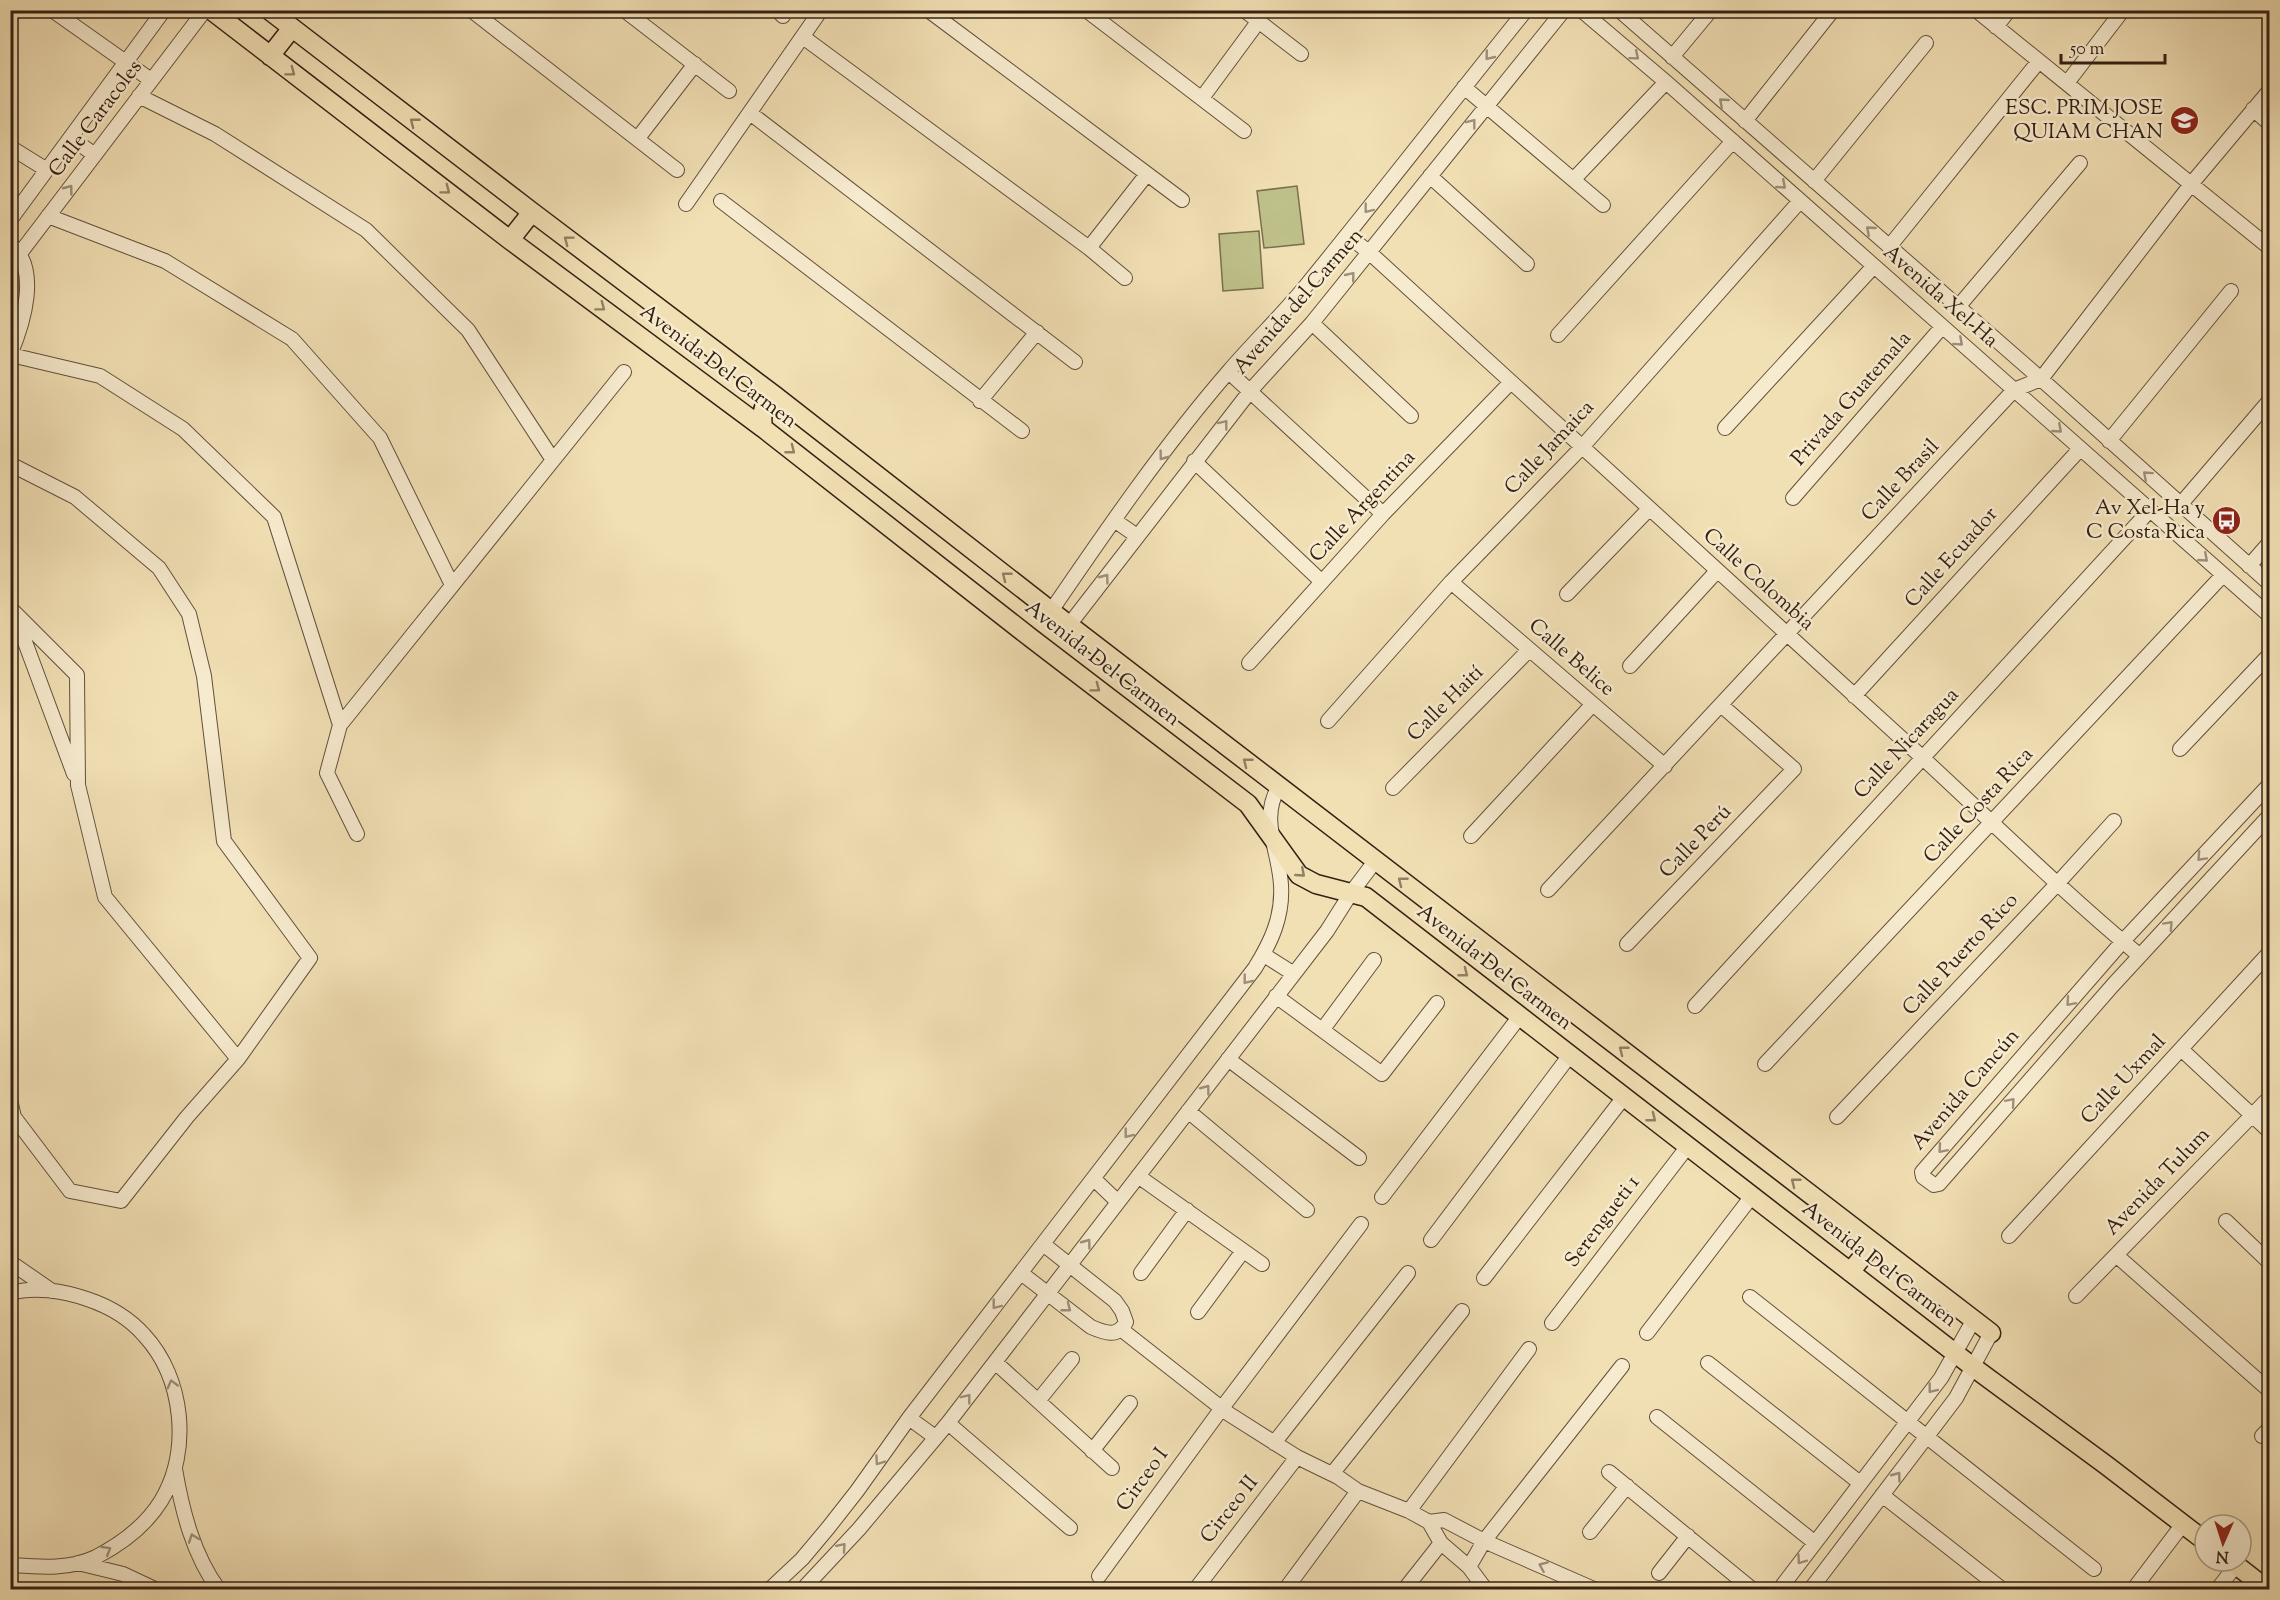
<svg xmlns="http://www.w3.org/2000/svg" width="2280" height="1600" font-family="'Sorts Mill Goudy',serif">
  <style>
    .green { fill: #bfc18a; stroke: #79704e; stroke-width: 1.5 }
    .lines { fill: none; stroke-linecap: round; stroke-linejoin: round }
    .minor-casing { stroke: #63503c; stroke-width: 16 }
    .major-casing { stroke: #332013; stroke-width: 21 }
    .minor { stroke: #f7ebcf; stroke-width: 14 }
    .major { stroke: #f2e0b5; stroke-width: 18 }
    .oneway { stroke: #9f907a }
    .oneway2 { stroke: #928064 }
    .labels { text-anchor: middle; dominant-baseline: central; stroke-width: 5; stroke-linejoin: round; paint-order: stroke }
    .poi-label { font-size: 21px; fill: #332013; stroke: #f7ebcf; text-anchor: end }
    .street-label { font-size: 21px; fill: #332013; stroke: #f7ebcf }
  </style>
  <rect width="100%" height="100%" fill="#f2e0b5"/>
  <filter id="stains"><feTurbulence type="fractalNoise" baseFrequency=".00333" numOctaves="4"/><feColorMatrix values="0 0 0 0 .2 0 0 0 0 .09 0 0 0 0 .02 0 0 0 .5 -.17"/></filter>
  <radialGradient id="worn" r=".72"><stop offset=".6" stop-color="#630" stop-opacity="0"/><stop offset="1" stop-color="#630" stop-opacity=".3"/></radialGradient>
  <path class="green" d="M1297 186 1304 244 1264 248 1257 191Z
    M1259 231 1263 288 1223 291 1219 234Z"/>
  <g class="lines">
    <defs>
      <path id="minor" d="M52 10 151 80
        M471 10 677 170
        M624 10 729 91
        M777 10 783 16
        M928 10 1182 200
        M1086 10 1244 131
        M1244 10 1301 54
        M1581 10 1666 82 2270 616
        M1619 10 2041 379 2270 584
        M1976 10 2270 248
        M1996 27 2009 10
        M803 37 1089 248 1125 278
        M1672 57 1711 10
        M2067 83 2123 10
        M1464 87 1603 205
        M139 96 215 134 366 230 468 330 553 460
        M1202 98 1258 22
        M2253 109 2270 124
        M750 113 1075 362
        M1745 121 1833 10
        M71 138 95 155
        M638 138 695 64
        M10 147 47 170
        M1430 176 1527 264
        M1574 179 1666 82
        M1814 181 1926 43
        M721 201 1022 431
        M686 204 821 10
        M48 216 165 261 292 339 380 438 452 585
        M10 220 164 10
        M1347 235 1370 253C1547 414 1723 577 1900 737 1980 810 2057 887 2140 956
        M10 244C41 268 23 324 10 355
        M1889 247 2039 61
        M1089 248 1147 174
        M21 252 205 10
        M1958 307 2080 163
        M1312 323 1411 416
        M1558 335 1733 141
        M11 355 100 376 183 429 274 517 340 725 327 773 357 834
        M1229 372 1383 514
        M980 401 1037 332
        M1725 428 1874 266
        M2109 441 2231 291
        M1194 461 1322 582
        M10 464 75 497 159 568 189 614 204 676 224 841 310 958 238 1059 187 1117 121 1201 70 1191 14 1117 10 1100
        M1793 498 1942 327
        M2180 505 2270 400
        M1114 520 1137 536
        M2249 566 2270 542
        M1451 582 1665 766
        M1567 594 1649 509
        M10 608 77 675 78 785 105 897 238 1059
        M1051 611C1107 529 1164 446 1229 371 1254 342 1281 316 1305 287 1380 195 1452 102 1526 10
        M15 615 74 774
        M1069 625 1251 390 1312 323 1564 10
        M1249 663 1383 514 1511 382
        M1630 666 1717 571
        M1854 696 2080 449
        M1328 721 1451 582 1582 447 1800 201
        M340 725 624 372
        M2180 749 2270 654
        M2270 784 2123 941 1922 1172 1923 1177 1934 1185 1939 1184 2113 985 2270 815
        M1393 788 1529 650
        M1471 836 1593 704
        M1548 890 2014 390 2041 379 2192 183 2270 90
        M1627 944 1794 769 1721 705
        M1264 955 1294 974
        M1276 996 1382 1074 1437 1003
        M1695 1006 2150 510
        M1323 1029 1374 960
        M2181 1049 2270 1132
        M1228 1059 1359 1158
        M1765 1064 2223 575
        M1188 1111 1307 1210
        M1837 1117 2057 884 2114 821
        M1138 1176 1262 1264
        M1094 1179 1118 1202
        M1382 1197 1520 1016
        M2226 1221 2270 1263
        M2009 1236 2270 952
        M1431 1240 1570 1055
        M2116 1255 2270 1391
        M10 1262 52 1291
        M1021 1273 1091 1327C1105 1333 1118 1338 1126 1322L1122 1311 1115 1301 1043 1244
        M1141 1273 1187 1210
        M1484 1278 1624 1097
        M10 1293C34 1286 64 1291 87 1299 108 1306 129 1318 144 1335 184 1378 191 1451 161 1501 146 1525 121 1544 96 1557 69 1570 39 1567 10 1565
        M2076 1296 2270 1097
        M1750 1297 2094 1569
        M1198 1312 1243 1251
        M1552 1323 1688 1146
        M1122 1330 1229 1414 1297 1457 1338 1477 1358 1491 1409 1511 1429 1522 1441 1543 1469 1567 1486 1590
        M1647 1333 1752 1196
        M995 1362 1112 1468
        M1708 1363 1860 1483
        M1038 1401 1072 1359
        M1657 1417 1814 1542
        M909 1418 935 1437
        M948 1423 1070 1528
        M2262 1436 2270 1428
        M1274 1443 1408 1273
        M1092 1451 1130 1403
        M175 1469C182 1510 193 1555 219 1590
        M1609 1472 1753 1590
        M1332 1474 1462 1311
        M1882 1495 2003 1590
        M1409 1511 1529 1349
        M1429 1522 1444 1520 1484 1541 1596 1590
        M1590 1532 1627 1486
        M78 1563 123 1574 157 1590
        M1469 1567 1484 1541 1622 1366
        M1659 1573 1688 1536
        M1099 1576 1222 1408 1361 1224
        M769 1590 802 1559 828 1528 857 1491 909 1418 1255 968C1271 942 1283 917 1281 885 1279 848 1259 821 1279 786
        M802 1590 859 1529 948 1423 1327 931 1351 893 1376 860
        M1195 1590 1297 1457
        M1285 1590 1358 1491
        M1404 1590 1441 1543
        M1779 1590 1941 1378 1973 1321
        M1810 1590 1956 1398 1991 1333
        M2133 1590 2183 1524
        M2217 1590 2236 1565"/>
      <path id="major" d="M211 10 510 240 763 428 1031 638 1248 804 1299 875 1316 884 1366 897 1973 1367 2106 1465 2205 1541
        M269 10 532 212 774 395 1069 625 1991 1333
        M270 56 292 28
        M510 240 532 212
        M763 428C761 415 763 402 774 395
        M1850 1272 1874 1243
        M2231 1561 2268 1590"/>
    </defs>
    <use href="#minor" class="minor-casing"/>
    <use href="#major" class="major-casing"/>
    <use href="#minor" class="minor"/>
    <use href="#major" class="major"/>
  </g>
  <defs><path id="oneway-chevron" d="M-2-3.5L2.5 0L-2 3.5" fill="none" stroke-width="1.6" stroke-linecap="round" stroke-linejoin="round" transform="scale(1.5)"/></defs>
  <g class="oneway">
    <use href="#oneway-chevron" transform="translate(1489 56) rotate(129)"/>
    <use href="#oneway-chevron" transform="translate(1635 56) rotate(40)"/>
    <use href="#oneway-chevron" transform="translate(1723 102) rotate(-139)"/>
    <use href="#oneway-chevron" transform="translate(1472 123) rotate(-52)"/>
    <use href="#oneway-chevron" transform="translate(1782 185) rotate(41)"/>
    <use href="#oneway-chevron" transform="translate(69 189) rotate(-53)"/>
    <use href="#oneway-chevron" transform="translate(1368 209) rotate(128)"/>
    <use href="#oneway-chevron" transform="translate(1870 230) rotate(-139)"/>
    <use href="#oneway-chevron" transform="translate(1351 276) rotate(-51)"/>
    <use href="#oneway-chevron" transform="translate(1959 342) rotate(42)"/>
    <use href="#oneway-chevron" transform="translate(1224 424) rotate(-52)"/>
    <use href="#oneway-chevron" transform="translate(2058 429) rotate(41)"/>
    <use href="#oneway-chevron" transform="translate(1163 456) rotate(127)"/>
    <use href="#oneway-chevron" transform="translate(2147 475) rotate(-138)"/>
    <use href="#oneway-chevron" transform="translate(2204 558) rotate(41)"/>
    <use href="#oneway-chevron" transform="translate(1105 578) rotate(-53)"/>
    <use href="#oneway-chevron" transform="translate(2201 857) rotate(133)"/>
    <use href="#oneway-chevron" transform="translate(2169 925) rotate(-47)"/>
    <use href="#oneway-chevron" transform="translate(1247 980) rotate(128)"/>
    <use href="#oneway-chevron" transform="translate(2070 1002) rotate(131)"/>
    <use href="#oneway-chevron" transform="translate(1206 1089) rotate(-53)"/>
    <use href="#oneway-chevron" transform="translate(2011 1102) rotate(-49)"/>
    <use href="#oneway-chevron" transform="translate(1128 1134) rotate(128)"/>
    <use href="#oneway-chevron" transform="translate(1942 1149) rotate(131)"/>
    <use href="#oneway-chevron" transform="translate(1087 1243) rotate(-53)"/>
    <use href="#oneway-chevron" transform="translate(996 1305) rotate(128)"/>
    <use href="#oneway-chevron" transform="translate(1067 1308) rotate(38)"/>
    <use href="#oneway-chevron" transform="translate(172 1384) rotate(-105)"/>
    <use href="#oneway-chevron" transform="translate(1932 1389) rotate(128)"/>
    <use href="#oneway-chevron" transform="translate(967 1398) rotate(-52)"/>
    <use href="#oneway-chevron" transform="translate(879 1461) rotate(125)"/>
    <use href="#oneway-chevron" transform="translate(1897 1476) rotate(-53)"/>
    <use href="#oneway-chevron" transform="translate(193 1538) rotate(-110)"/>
    <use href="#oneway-chevron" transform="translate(842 1547) rotate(-49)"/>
    <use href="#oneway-chevron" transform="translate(107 1550) rotate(-31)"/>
    <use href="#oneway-chevron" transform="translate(1801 1560) rotate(126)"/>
    <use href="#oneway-chevron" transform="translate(1543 1566) rotate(-157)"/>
  </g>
  <g class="oneway2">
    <use href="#oneway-chevron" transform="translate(291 72) rotate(37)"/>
    <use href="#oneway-chevron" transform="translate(414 122) rotate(-142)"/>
    <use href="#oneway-chevron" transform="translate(446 190) rotate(37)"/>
    <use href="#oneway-chevron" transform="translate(568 240) rotate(-143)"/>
    <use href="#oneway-chevron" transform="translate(601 307) rotate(37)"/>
    <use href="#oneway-chevron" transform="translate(791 450) rotate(38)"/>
    <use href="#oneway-chevron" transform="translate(1006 576) rotate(-142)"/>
    <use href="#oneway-chevron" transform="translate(1096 688) rotate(37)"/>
    <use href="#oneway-chevron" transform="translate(1247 762) rotate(-142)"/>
    <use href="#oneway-chevron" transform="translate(1301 873) rotate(41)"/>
    <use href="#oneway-chevron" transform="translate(1402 881) rotate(-142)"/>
    <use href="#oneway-chevron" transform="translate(1464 973) rotate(38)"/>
    <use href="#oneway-chevron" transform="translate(1623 1050) rotate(-142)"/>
    <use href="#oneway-chevron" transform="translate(1652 1118) rotate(38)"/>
    <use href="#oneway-chevron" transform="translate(1795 1182) rotate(-142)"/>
  </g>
  <defs>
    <symbol id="school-disc" viewBox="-11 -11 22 22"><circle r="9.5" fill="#8f2418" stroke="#f7ebcf"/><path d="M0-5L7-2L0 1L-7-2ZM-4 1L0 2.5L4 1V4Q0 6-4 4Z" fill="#fff"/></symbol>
    <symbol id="bus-disc" viewBox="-11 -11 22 22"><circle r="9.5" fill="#8f2418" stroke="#f7ebcf"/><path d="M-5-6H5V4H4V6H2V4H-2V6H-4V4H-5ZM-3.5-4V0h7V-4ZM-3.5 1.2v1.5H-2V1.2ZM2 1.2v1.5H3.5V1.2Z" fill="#fff"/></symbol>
  </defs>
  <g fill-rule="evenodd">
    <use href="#school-disc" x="2168" y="104" width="33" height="33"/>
    <use href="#bus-disc" x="2210" y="504" width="33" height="33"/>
  </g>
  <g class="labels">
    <g class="poi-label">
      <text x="2163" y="109">ESC. PRIM JOSE<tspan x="2163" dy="24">QUIAM CHAN</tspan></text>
      <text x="2205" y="509">Av Xel-Ha y<tspan x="2205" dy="24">C Costa Rica</tspan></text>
    </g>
    <g class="street-label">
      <text transform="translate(96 119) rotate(-53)">Calle Caracoles</text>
      <text transform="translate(1940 297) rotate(41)">Avenida Xel-Ha</text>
      <text transform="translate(1299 302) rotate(-49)">Avenida del Carmen</text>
      <text transform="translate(718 367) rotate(37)">Avenida Del Carmen</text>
      <text transform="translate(1852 399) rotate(-49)">Privada Guatemala</text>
      <text transform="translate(1550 448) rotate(-47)">Calle Jamaica</text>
      <text transform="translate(1901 481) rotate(-47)">Calle Brasil</text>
      <text transform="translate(1363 507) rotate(-47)">Calle Argentina</text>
      <text transform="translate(1952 558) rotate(-48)">Calle Ecuador</text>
      <text transform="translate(1758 580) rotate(42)">Calle Colombia</text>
      <text transform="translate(1571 658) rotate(41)">Calle Belice</text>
      <text transform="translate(1102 664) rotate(38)">Avenida Del Carmen</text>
      <text transform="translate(1446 704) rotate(-45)">Calle Haití</text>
      <text transform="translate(1907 744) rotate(-47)">Calle Nicaragua</text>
      <text transform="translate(1979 806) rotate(-47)">Calle Costa Rica</text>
      <text transform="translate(1696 842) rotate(-46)">Calle Perú</text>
      <text transform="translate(1961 955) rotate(-47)">Calle Puerto Rico</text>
      <text transform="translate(1494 968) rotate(38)">Avenida Del Carmen</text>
      <text transform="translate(2124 1080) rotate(-47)">Calle Uxmal</text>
      <text transform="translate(1966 1090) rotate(-49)">Avenida Cancún</text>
      <text transform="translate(2158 1182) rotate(-46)">Avenida Tulum</text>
      <text transform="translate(1603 1222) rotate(-53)">Serengueti 1</text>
      <text transform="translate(1879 1265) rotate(38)">Avenida Del Carmen</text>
      <text transform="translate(1143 1480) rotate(-54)">Circeo I</text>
      <text transform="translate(1230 1510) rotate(-52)">Circeo II</text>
    </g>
  </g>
  <rect width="2280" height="1600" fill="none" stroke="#f2e0b5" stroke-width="36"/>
  <rect x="12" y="12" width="2256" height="1576" fill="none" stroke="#332013" stroke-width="3"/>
  <rect x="18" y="18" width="2244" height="1564" fill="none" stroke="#332013" stroke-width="1.5"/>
  <g transform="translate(2223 1543) rotate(183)"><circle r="28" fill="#f7ebcf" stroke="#a99a84" stroke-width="1.5"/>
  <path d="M0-4.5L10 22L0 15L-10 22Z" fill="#8f2418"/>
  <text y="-9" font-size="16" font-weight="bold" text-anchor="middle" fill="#332013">N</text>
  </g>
  <path d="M2061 54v9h104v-9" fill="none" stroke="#332013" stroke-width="3"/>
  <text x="2070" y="54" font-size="18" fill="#332013" stroke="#f7ebcf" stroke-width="4.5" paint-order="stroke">50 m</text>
  <rect width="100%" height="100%" filter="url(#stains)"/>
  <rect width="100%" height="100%" fill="url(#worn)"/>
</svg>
